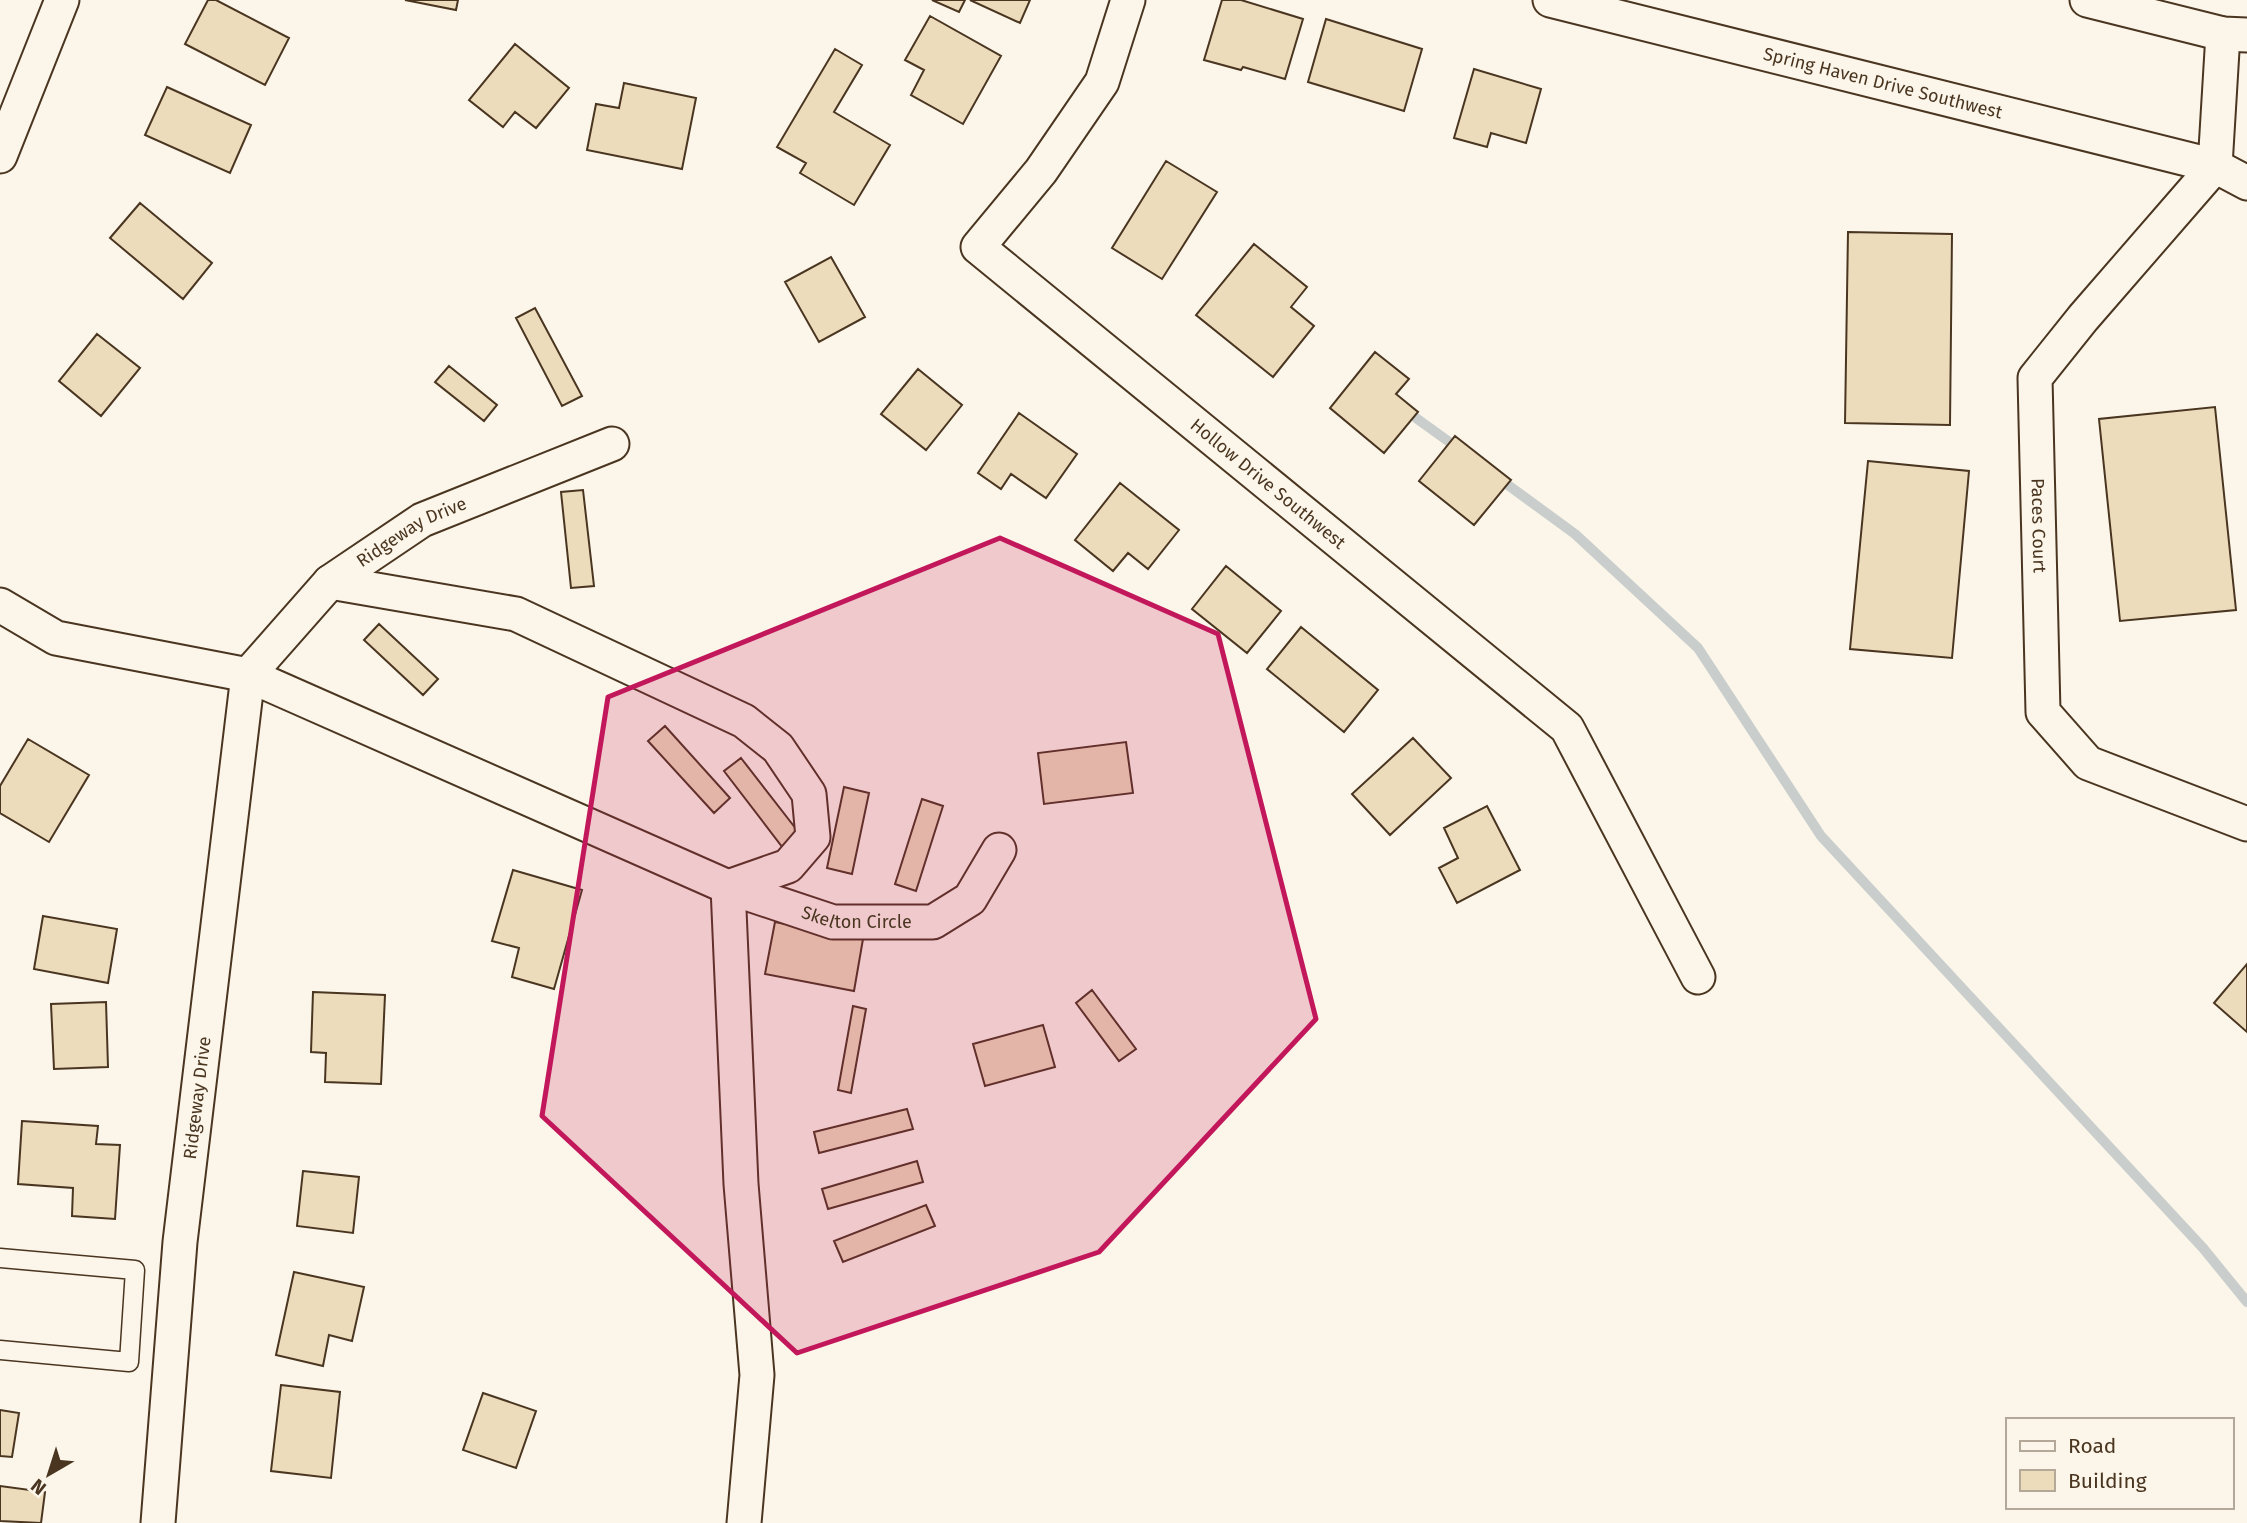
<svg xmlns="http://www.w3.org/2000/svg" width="2247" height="1523" font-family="'Fira Sans',sans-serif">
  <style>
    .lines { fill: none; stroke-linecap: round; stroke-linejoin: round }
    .stream { stroke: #c9cecd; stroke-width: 10 }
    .building { fill: #ecdcbc; stroke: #4a3520; stroke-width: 2 }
    .service-casing { stroke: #4a3520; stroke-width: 21 }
    .minor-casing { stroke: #4a3520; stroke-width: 37 }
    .service { stroke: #fbf6e9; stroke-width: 18 }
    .minor { stroke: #fbf6e9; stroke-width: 33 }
    .marked { fill: #c2185b; fill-opacity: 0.2; stroke: #c2185b; stroke-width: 5; stroke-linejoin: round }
    .labels { text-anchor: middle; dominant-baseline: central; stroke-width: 5; stroke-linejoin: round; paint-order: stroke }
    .street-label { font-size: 18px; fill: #4a3520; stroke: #fbf6e9 }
  </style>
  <rect width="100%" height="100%" fill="#fbf6e9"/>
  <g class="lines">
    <path class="stream" d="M1416 418 1459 449
      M1497 477 1575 534 1698 648 1821 836 2203 1248 2247 1302"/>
  </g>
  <path class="building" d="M208 0H216L289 38 265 85 185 44Z
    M405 0H458L456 10Z
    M932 0H965L959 12Z
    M970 0H1030L1020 23Z
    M1222 0H1241L1303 19 1285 79 1243 67 1241 70 1204 60Z
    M930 16 1001 56 963 124 911 95 924 70 905 60Z
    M1326 19 1422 49 1404 111 1308 82Z
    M515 44 569 88 536 128 515 112 503 127 469 100Z
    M835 49 862 65 834 112 890 145 854 205 800 173 806 163 777 147Z
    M1474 69 1541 89 1526 143 1491 133 1487 147 1454 138Z
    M624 83 696 98 682 169 587 150 596 104 619 108Z
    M167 87 251 125 230 173 145 135Z
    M1166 161 1217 192 1162 279 1112 248Z
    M140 203 212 263 183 299 110 238Z
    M1848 232 1952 234 1950 425 1845 423Z
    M1254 244 1307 287 1291 307 1314 326 1273 377 1196 315Z
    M831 257 865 317 819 342 785 282Z
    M535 308 582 396 562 406 516 318Z
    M97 334 140 368 101 416 59 381Z
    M1375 352 1409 379 1396 394 1418 412 1384 453 1330 408Z
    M449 366 497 405 484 421 435 382Z
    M918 369 962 405 926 450 881 414Z
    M2215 407 2236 610 2120 621 2099 419Z
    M1019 413 1077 454 1046 498 1011 474 1001 489 978 473Z
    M1455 436 1511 480 1474 525 1419 481Z
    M1868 461 1969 471 1952 658 1850 649Z
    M1120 483 1179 530 1148 569 1128 553 1113 571 1075 540Z
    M583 490 594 586 571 588 561 492Z
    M1226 566 1281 611 1247 653 1192 609Z
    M379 624 438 679 423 695 364 640Z
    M1301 627 1378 690 1344 732 1267 669Z
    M665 726 730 798 714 813 648 741Z
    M1413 738 1451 778 1390 835 1352 794Z
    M28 739 89 775 49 842 0 813V786Z
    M1126 742 1133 793 1044 804 1038 753Z
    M741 758 800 834 783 848 724 771Z
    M844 787 869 793 852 874 827 868Z
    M922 799 943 806 916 891 895 884Z
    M1487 806 1520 870 1457 903 1439 868 1458 858 1444 828Z
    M513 870 582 890 554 989 512 977 519 948 492 941Z
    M43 916 117 929 108 983 34 969Z
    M775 922 863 939 854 991 765 974Z
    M2247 964V1032L2214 1003Z
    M1092 990 1136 1049 1119 1061 1076 1003Z
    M313 992 385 995 381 1084 325 1082 326 1053 311 1052Z
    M106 1002 108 1067 54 1069 51 1004Z
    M853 1006 866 1009 851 1093 838 1090Z
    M1043 1025 1055 1067 985 1086 973 1044Z
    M907 1109 913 1129 819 1153 814 1132Z
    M22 1121 98 1126 96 1144 120 1145 115 1219 72 1216 73 1188 18 1184Z
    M917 1161 923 1182 828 1209 822 1189Z
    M303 1171 359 1177 353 1233 297 1226Z
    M926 1205 935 1226 843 1262 834 1241Z
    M294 1272 364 1287 352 1341 329 1335 323 1366 276 1355Z
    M281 1385 340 1392 331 1478 271 1471Z
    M483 1393 536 1411 516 1468 463 1450Z
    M0 1410 19 1413 12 1457 0 1456Z
    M0 1486 45 1492 41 1523 0 1521Z"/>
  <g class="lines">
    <defs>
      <path id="service" d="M0 1258 135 1270 129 1362 0 1350"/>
      <g id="minor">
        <path id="s1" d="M1128 0 1102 82 1041 171 978 247 1567 728 1698 977"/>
        <path id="s2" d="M1550 0 2215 166 2247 183"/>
        <path d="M2087 0 2223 34 2247 35"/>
        <path id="s3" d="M2223 34 2215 166 2083 318 2035 378 2043 712 2088 763 2247 824"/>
        <path d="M0 156 62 0"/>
        <path d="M330 582 516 614 744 721 778 748 809 794 813 837 788 866 728 887"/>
        <path id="s4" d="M0 605 56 638 248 675 728 887 833 922H933L970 899 999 850"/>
        <path d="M728 887 741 1184 757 1375 744 1523"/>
        <path id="s5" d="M158 1523 180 1242 248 675 330 582 422 520 612 444"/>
      </g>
    </defs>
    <use href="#service" class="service-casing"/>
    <use href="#minor" class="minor-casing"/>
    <use href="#service" class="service"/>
    <use href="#minor" class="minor"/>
  </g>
  <path class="marked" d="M1000 538 1218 634 1316 1019 1099 1252 797 1353 542 1116 608 697Z"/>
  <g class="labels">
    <g class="street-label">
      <text stroke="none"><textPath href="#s2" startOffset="343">Spring Haven Drive Southwest</textPath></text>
      <text stroke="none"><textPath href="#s1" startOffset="667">Hollow Drive Southwest</textPath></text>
      <text stroke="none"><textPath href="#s3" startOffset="558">Paces Court</textPath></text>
      <text stroke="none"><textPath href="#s5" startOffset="1073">Ridgeway Drive</textPath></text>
      <text stroke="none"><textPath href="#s4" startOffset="919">Skelton Circle</textPath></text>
      <text stroke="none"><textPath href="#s5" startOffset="427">Ridgeway Drive</textPath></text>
    </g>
  </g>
  <rect x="2006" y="1418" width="228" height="91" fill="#fbf6e9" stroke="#b4a999" stroke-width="2"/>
  <rect x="2020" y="1441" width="35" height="10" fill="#fbf6e9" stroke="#b4a999" stroke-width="2"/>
  <text x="2068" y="1453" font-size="21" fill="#4a3520">Road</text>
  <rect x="2020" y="1470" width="35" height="21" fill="#ecdcbc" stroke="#b4a999" stroke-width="2"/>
  <text x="2068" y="1488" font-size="21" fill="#4a3520">Building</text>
  <g transform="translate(49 1474) rotate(219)" stroke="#fbf6e9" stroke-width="5" paint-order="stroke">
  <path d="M0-5L12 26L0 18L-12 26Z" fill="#4a3520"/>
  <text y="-10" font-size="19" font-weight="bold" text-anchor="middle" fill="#4a3520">N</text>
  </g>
</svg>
